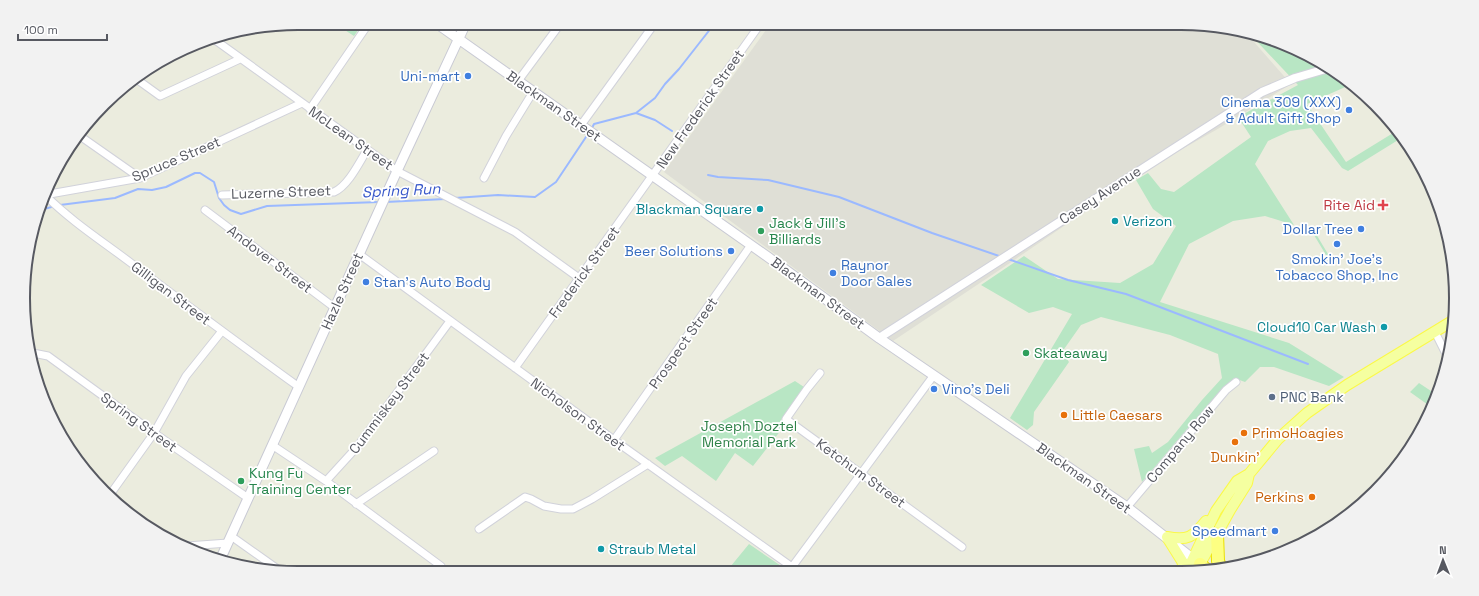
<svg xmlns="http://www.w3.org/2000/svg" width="1479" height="596" font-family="'Space Grotesk',sans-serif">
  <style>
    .industrial { fill: #dfdfd6 }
    .green { fill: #b8e6c4 }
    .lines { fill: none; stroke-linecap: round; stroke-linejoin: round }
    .stream { stroke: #9bb9ff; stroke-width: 2 }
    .minor-casing { stroke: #d1d2da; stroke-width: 9 }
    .tertiary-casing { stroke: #d1d2da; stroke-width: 10 }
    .secondary-casing { stroke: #c9cad4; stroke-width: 11 }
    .primary-casing { stroke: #fbf948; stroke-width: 12 }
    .motorway-casing { stroke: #eae000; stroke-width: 14 }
    .minor { stroke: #fff; stroke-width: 7 }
    .tertiary { stroke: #fff; stroke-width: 8 }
    .secondary { stroke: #fff; stroke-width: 9 }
    .primary { stroke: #f5ffa0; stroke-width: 10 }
    .motorway { stroke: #fdff82; stroke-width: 12 }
    .shop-dot { fill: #3f7fe0; stroke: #fff; stroke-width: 1.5 }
    .health-dot { fill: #e0444e; stroke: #fff; stroke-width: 1.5 }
    .culture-dot { fill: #0f9aa8; stroke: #fff; stroke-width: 1.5 }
    .leisure-dot { fill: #2e9e5b; stroke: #fff; stroke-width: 1.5 }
    .service-dot { fill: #5c6f8a; stroke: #fff; stroke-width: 1.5 }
    .food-dot { fill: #e8710a; stroke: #fff; stroke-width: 1.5 }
    .labels { text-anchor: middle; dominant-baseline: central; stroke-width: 3.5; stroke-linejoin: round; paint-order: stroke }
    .shop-label { font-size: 14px; fill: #366cbe; stroke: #fff; text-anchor: end }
    .street-label { font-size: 14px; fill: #575961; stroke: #fff }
    .health-label { font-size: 14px; fill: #be3a42; stroke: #fff; text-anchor: end }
    .culture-label { font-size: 14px; fill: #0d838f; stroke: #fff; text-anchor: end }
    .leisure-label { font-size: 14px; fill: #27864d; stroke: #fff; text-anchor: start }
    .service-label { font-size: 14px; fill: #4e5e75; stroke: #fff; text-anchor: start }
    .food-label { font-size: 14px; fill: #c56008; stroke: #fff; text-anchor: start }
    .park-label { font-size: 14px; fill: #2e8248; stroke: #fff }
    .water-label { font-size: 15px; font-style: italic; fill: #3757c9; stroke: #fff }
    .rim { fill: none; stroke: #575961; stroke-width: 2 }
  </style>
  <rect width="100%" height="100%" fill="#ebecde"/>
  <path class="industrial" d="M771 23H1181L1247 34 1291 84 1216 130 1152 166 1001 269 893 341 664 172Z"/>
  <path class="green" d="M334 23H363L354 36Z
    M1250 34 1269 38 1318 60 1352 84 1307 104 1346 162 1398 130 1403 137 1348 171 1342 168 1311 128 1290 131 1268 141 1255 164 1294 225 1265 216 1233 221 1189 244 1160 302 1289 343 1344 377 1329 386 1274 367H1260L1245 382 1234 378 1193 422 1142 482 1134 449 1149 446 1152 453 1168 442 1202 400 1222 378 1218 354 1170 335 1101 317 1081 325 1062 352 1069 362 1034 412 1033 425 1027 430 1010 418 1072 314 1053 307 1029 313 981 285 1024 256 1058 279 1120 283 1153 264 1176 226 1153 209 1136 180 1148 173 1161 189 1174 192 1251 137 1238 117 1298 85Z
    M1316 231 1318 233 1316 234 1331 259 1329 260 1314 235Z
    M795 381 804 387 781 420 785 425 753 466 735 453 716 481 682 456 665 466 655 458Z
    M1419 383 1437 395 1431 407 1410 392Z
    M749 544 790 572H726Z"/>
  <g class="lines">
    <path class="stream" d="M636 113 655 120 672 131
      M591 130 594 124 636 113 655 98 665 84 679 69 715 23
      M708 175 718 177 768 180 839 197 932 233 1002 257
      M455 198 498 195 535 197 556 182 588 134
      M386 202 445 199
      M60 205 115 198 138 189 152 190 166 187 195 173H200L214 182 219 198 224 205 230 210 241 214 267 206 379 202
      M37 211 55 206
      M1008 259 1068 280 1126 294 1308 364"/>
    <defs>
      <path id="minor" d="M211 37 397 171 515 232 579 278
        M135 78 160 96 240 59
        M518 81 561 23
        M310 109 369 23
        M581 125 655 23
        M80 136 140 178
        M484 178 506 136 533 92
        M44 195 140 178 302 103
        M45 195C71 221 102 241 131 263 187 305 242 346 299 387
        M222 195 334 192C348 186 359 163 367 150
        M205 210 335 308
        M359 254 614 440 799 572
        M1435 332 1448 358
        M28 352 48 356 154 433 248 498
        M515 368 761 23
        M820 373 807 389 786 419 962 547
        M614 440 751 245
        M272 445 326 481 441 566
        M326 481 357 447 450 321
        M109 496 154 433 186 376 222 331
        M356 504 434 451
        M1127 507 1226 390 1236 382
        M479 529 525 497 531 499 544 506 561 509H573L592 499 648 464
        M231 536 279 570
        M187 546 228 543
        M792 567 934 375"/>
      <path id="tertiary" d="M879 338 1262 92 1295 78 1329 68"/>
      <path id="secondary" d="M436 23 768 257 879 338 1127 507 1192 558
        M220 560 397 171 466 23"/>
      <path id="primary" d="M1167 537C1188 541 1193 537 1206 521
        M1167 537 1182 561 1185 571
        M1187 571 1216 511 1237 481 1249 474 1278 439 1307 413 1347 385 1454 320
        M1196 571 1230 510 1247 483 1249 474"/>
      <path id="motorway" d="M1217 533 1218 561 1221 569
        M1200 564 1208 571"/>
    </defs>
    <use href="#minor" class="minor-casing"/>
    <use href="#tertiary" class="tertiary-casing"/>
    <use href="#secondary" class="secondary-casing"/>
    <use href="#primary" class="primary-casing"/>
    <use href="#motorway" class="motorway-casing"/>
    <use href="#minor" class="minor"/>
    <use href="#tertiary" class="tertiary"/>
    <use href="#secondary" class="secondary"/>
    <use href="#primary" class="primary"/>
    <use href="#motorway" class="motorway"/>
  </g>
  <g class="shop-dot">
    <circle cx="468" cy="76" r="4"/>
    <circle cx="1349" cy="110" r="4"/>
    <circle cx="1361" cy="229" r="4"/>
    <circle cx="1337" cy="244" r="4"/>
    <circle cx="731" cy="251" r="4"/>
    <circle cx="833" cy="273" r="4"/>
    <circle cx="366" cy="282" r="4"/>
    <circle cx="934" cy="389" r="4"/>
    <circle cx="1275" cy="531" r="4"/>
  </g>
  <path class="health-dot" d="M1381 199h4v4h4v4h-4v4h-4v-4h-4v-4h4z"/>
  <g class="culture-dot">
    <circle cx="760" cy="209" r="4"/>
    <circle cx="1115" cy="221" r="4"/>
    <circle cx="1384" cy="327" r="4"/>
    <circle cx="601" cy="549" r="4"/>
  </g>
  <g class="leisure-dot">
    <circle cx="761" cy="231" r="4"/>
    <circle cx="1026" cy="353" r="4"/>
    <circle cx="241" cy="481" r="4"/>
  </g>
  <circle class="service-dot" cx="1272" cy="397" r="4"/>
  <g class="food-dot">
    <circle cx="1064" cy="415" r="4"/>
    <circle cx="1244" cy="433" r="4"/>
    <circle cx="1235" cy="442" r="4"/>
    <circle cx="1312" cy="497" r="4"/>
  </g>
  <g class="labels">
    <g class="shop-label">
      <text x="460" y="76">Uni-mart</text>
      <text x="1341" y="102">Cinema 309 (XXX)<tspan x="1341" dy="16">&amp; Adult Gift Shop</tspan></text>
      <text x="1353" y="229">Dollar Tree</text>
      <text x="723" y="251">Beer Solutions</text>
      <text x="1337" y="259" text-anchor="middle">Smokin' Joe's<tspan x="1337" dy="16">Tobacco Shop, Inc</tspan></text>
      <text x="841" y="265" text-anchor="start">Raynor<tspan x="841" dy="16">Door Sales</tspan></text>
      <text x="374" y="282" text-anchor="start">Stan's Auto Body</text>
      <text x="942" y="389" text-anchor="start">Vino's Deli</text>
      <text x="1267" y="531">Speedmart</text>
    </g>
    <g class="street-label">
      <text transform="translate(554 106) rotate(35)">Blackman Street</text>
      <text transform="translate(700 109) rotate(-55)">New Frederick Street</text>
      <text transform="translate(351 138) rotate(35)">McLean Street</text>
      <text transform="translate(176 159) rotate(-23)">Spruce Street</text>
      <text transform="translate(281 192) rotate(-2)">Luzerne Street</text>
      <text transform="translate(1100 195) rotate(-33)">Casey Avenue</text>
      <text transform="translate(270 259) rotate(37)">Andover Street</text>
      <text transform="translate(584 272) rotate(-54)">Frederick Street</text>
      <text transform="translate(342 291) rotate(-66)">Hazle Street</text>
      <text transform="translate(171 293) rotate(37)">Gilligan Street</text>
      <text transform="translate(818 293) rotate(36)">Blackman Street</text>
      <text transform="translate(683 343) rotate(-55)">Prospect Street</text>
      <text transform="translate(389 403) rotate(-53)">Cummiskey Street</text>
      <text transform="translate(578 414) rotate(36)">Nicholson Street</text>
      <text transform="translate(139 422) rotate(36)">Spring Street</text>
      <text transform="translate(1180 444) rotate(-50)">Company Row</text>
      <text transform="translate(861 473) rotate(36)">Ketchum Street</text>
      <text transform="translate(1084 478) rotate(35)">Blackman Street</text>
    </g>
    <g class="health-label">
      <text x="1375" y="205">Rite Aid</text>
    </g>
    <g class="culture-label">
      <text x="752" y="209">Blackman Square</text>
      <text x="1123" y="221" text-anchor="start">Verizon</text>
      <text x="1376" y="327">Cloud10 Car Wash</text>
      <text x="609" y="549" text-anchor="start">Straub Metal</text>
    </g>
    <g class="leisure-label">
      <text x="769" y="223">Jack &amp; Jill's<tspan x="769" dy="16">Billiards</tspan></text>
      <text x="1034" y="353">Skateaway</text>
      <text x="249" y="473">Kung Fu<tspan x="249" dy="16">Training Center</tspan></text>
    </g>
    <g class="service-label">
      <text x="1280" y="397">PNC Bank</text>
    </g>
    <g class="food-label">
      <text x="1072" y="415">Little Caesars</text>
      <text x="1252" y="433">PrimoHoagies</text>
      <text x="1235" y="457" text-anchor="middle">Dunkin'</text>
      <text x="1304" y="497" text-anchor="end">Perkins</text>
    </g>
    <g class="park-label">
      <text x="749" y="426">Joseph Doztel<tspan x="749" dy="16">Memorial Park</tspan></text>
    </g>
    <g class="water-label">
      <text transform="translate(401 190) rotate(-3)">Spring Run</text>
    </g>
  </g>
  <path d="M0 0H1479V596H0ZM298 30H1181A268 268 0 0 1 1449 298V298A268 268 0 0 1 1181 566H298A268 268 0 0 1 30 298V298A268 268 0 0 1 298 30Z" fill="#f2f2f2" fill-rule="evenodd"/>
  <path class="rim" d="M298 30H1181A268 268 0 0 1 1449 298V298A268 268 0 0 1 1181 566H298A268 268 0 0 1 30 298V298A268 268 0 0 1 298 30Z"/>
  <g transform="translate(1443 560) rotate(359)" stroke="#ffffff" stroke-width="3" paint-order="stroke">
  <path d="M0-3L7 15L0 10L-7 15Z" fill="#575961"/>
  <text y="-6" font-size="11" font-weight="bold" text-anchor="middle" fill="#575961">N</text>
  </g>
  <path d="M18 34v6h89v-6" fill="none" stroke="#575961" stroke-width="2"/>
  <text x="24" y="34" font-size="12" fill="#575961" stroke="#ffffff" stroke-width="3" paint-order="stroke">100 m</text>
</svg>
